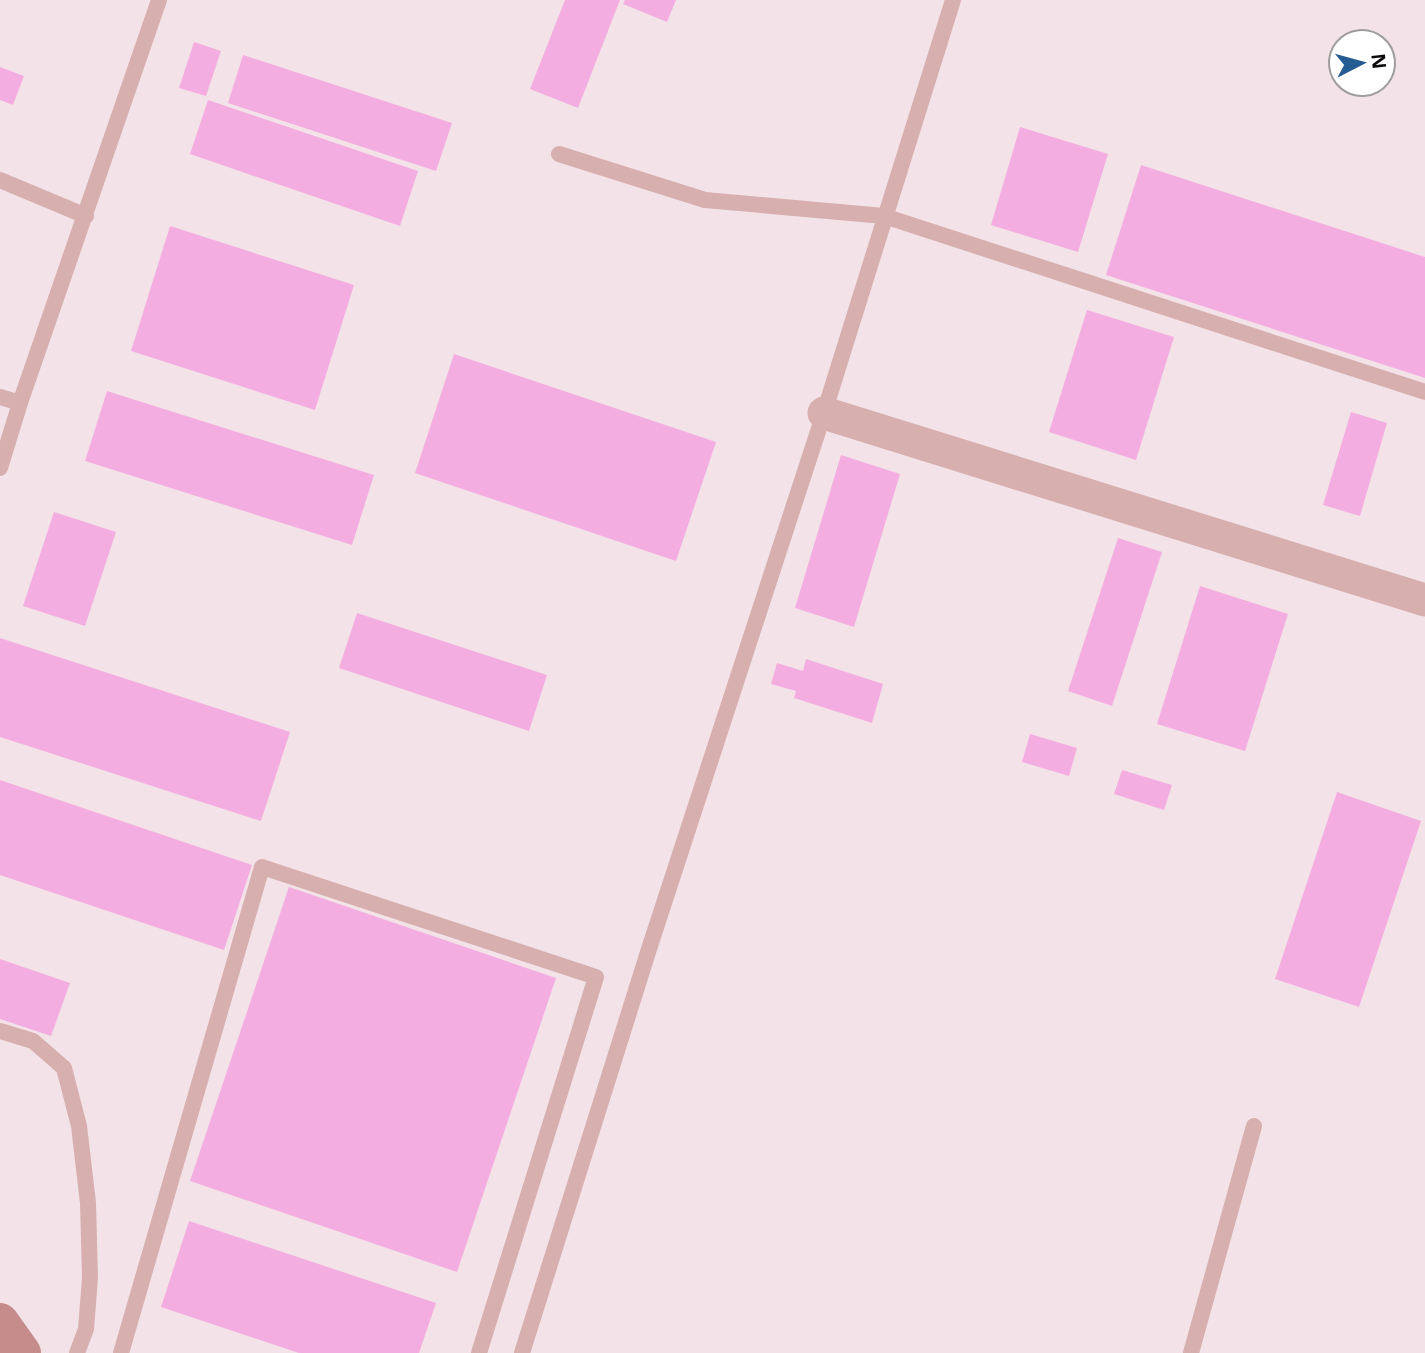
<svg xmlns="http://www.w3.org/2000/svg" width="1425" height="1353" font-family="'Noto Sans',sans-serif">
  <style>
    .built { fill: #f3e3e8; fill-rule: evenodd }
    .building { fill: #f4ade0 }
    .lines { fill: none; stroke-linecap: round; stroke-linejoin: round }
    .service { stroke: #d8afaf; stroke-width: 16 }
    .minor { stroke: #d8afaf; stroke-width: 33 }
    .secondary { stroke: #c68c8b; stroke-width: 38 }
  </style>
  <rect width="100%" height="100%" fill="#fdf4f7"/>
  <path class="built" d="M0 0H1425V1353H0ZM1341 42H1383V84H1341Z"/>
  <path class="building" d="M565 0H620L578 108 530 89Z
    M625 0H676L667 22 623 4Z
    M194 42 221 51 206 96 179 88Z
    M243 55 452 123 436 171 228 103Z
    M0 67 24 76 13 105 0 100Z
    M208 100 418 171 400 226 190 154Z
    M1020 127 1108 154 1078 252 991 225Z
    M1141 165 1425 257V378L1106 275Z
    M170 226 354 285 315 410 131 351Z
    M1087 310 1174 337 1136 460 1049 432Z
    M454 354 716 442 676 561 415 473Z
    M107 391 374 475 352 545 85 461Z
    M1351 412 1387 423 1360 516 1323 505Z
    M841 455 900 474 854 627 795 608Z
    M54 512 116 532 85 626 23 606Z
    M1118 538 1162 552 1112 706 1068 691Z
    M1200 586 1288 614 1245 751 1157 724Z
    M357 613 547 675 529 731 339 668Z
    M0 638 290 732 261 821 0 737Z
    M806 659 883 684 872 723 794 698 796 691 771 684 777 663 803 671Z
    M1030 734 1077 748 1069 776 1022 762Z
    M1122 770 1172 785 1164 810 1114 794Z
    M0 780 252 865 224 950 0 875Z
    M1337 792 1421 821 1359 1007 1275 979Z
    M289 887 556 978 457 1272 190 1181Z
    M0 959 70 983 51 1036 0 1019Z
    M189 1221 436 1303 419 1353H299L161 1307Z"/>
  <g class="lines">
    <path class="service" d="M559 154 705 200 884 216 1425 392
      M0 180 86 216
      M0 397 20 403
      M0 468 20 403 159 0
      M0 1031 33 1041 64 1068 79 1126 88 1203 90 1278 86 1329 77 1353
      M121 1353 262 867 596 977 479 1353
      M522 1353 649 949 824 413 953 0
      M1191 1353 1254 1126"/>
    <path class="minor" d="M824 413 1425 600"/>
    <path class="secondary" d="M0 1322 22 1353"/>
  </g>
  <g transform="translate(1362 63) rotate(84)"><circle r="33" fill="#ffffff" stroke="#9f9d9e" stroke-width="2"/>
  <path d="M0-5L12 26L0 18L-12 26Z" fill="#265c94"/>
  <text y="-10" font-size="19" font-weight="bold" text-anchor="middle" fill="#0e0b0c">N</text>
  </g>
</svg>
